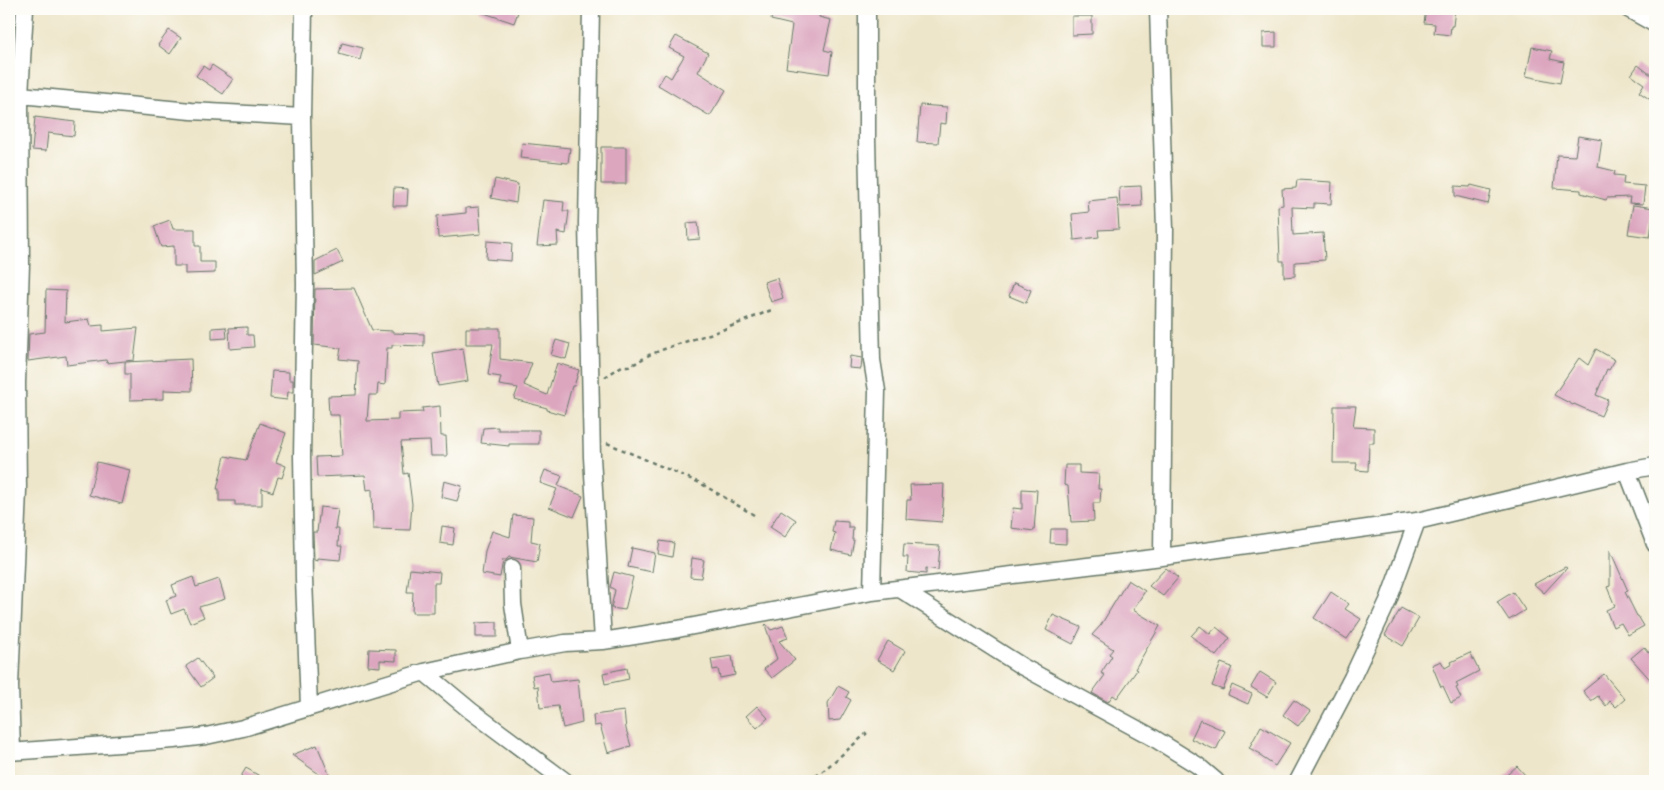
<svg xmlns="http://www.w3.org/2000/svg" width="1664" height="790" font-family="'Architects Daughter',sans-serif">
  <style>
    .building { fill: #dca6bf }
    .lines { fill: none; stroke-linecap: round; stroke-linejoin: round }
    .street-casing { stroke: #677868; stroke-width: 19 }
    .path { stroke: #677868; stroke-width: 2.5; stroke-dasharray: 4 4; stroke-linecap: butt }
    .street { stroke: #fff; stroke-width: 16 }
  </style>
  <rect width="100%" height="100%" fill="#fdfcf7"/>
  <filter id="ink" filterUnits="userSpaceOnUse"><feTurbulence type="fractalNoise" baseFrequency=".02" numOctaves="2"/><feDisplacementMap in="SourceGraphic" scale="10" xChannelSelector="R" yChannelSelector="G"/><feConvolveMatrix kernelMatrix="1 2 1 2 8 2 1 2 1" color-interpolation-filters="sRGB"/></filter>
  <filter id="wash" filterUnits="userSpaceOnUse"><feTurbulence type="fractalNoise" baseFrequency=".0096" numOctaves="4" result="noise"/><feDisplacementMap in="SourceGraphic" scale="20" xChannelSelector="R" yChannelSelector="G"/><feGaussianBlur stdDeviation="1.12" result="paint"/><feColorMatrix in="noise" values="0 0 0 0 0 0 0 0 0 0 0 0 0 0 0 0 0 1.4 0 .05"/><feComposite in="paint" operator="in"/></filter>
  <g filter="url(#wash)">
    <rect width="100%" height="100%" fill="#eee6ca"/>
    <g id="blocks">
      <path class="building" d="M478 9H507L518 12 514 23 478 11Z
        M773 9H821L819 17 831 20 824 50 832 52 829 74 786 68 792 25 771 20Z
        M1426 9H1455L1453 26H1451L1450 35 1434 33 1435 24 1424 23Z
        M1072 16H1092V34L1072 35Z
        M169 30 181 38 170 54 158 45Z
        M1276 32V47H1263V33Z
        M676 36 708 53 698 72 726 90 710 116 658 85 665 74 671 78 684 56 669 48Z
        M342 43 363 48 360 60 339 54Z
        M1532 47 1552 51 1550 59 1564 62 1560 83 1526 76Z
        M212 65 233 79 223 94 196 76 203 66 209 70Z
        M1638 65 1651 75 1655 69V103L1639 92 1644 84 1631 75Z
        M920 105 947 107 946 124 940 123 938 143 917 142Z
        M35 117 75 122 74 136 48 133 46 151 32 150Z
        M1578 136 1602 140 1598 167 1615 171 1614 175 1624 176 1623 184 1645 186 1643 204 1629 203 1630 197 1607 198 1606 200 1581 193V190L1554 188 1557 155 1575 156Z
        M522 143 570 148 568 163 520 158Z
        M601 147H626V184H601Z
        M495 179 518 184 516 203 491 198Z
        M1297 180 1332 182 1331 204 1314 203V208L1292 207 1293 235 1323 233 1325 260 1295 262V276L1284 277V261H1280L1278 206 1283 205 1282 189 1296 188Z
        M1471 185 1491 190 1488 204 1455 196V186L1470 187Z
        M1141 186 1142 206 1120 207 1119 187Z
        M394 188 408 189 407 206H393Z
        M1117 198 1119 229 1098 230 1099 237 1074 240 1072 214 1089 212 1088 201Z
        M543 200 564 202 563 211H569L566 234 557 232 558 245 537 246Z
        M1633 205 1654 208 1650 237 1628 234Z
        M479 207 481 234 438 238 437 216 466 213V208Z
        M170 220 173 229H195V246H200V262H215V273L185 274V266H174V246L161 247 154 226Z
        M698 222 700 239 688 240 687 223Z
        M487 241 512 243 511 261 486 259Z
        M337 250 343 262 315 275V261Z
        M777 278 783 298 771 302 764 282Z
        M1014 283 1031 290 1026 303 1009 296Z
        M354 288 372 330 393 331V333L424 334V346L392 345V348H387L385 385 378 384 377 395H369L367 421 398 420V413L423 412 422 408 440 406 441 436H446L447 456H431L430 441 401 442 404 474 408 473 412 504 410 530 373 529 372 489 367 490 365 475 317 477 316 457 342 456 339 415H329L328 396 356 395 358 361 339 359 341 348 314 345 315 289Z
        M46 290 66 291 65 322 89 319 91 326 103 325V331L138 328 134 360 107 363 106 360 67 365 66 356 28 361 29 334 45 332Z
        M226 327 227 338 212 339V328Z
        M247 327V335H253L254 347 230 349 229 328Z
        M466 328H500V359L532 363 524 385 547 395 557 363 579 370 574 386H572L564 415 547 410V408L514 399 518 388 499 385 501 377 488 375 493 344H466Z
        M556 340 570 344 566 359 551 355Z
        M463 348 468 381 438 386 433 353Z
        M1596 349 1615 360 1609 370 1607 369 1596 395 1608 400 1601 416 1574 404 1573 405 1554 395 1579 358 1588 365Z
        M850 356 862 358 861 369 849 368Z
        M191 359 192 391 164 390V399L130 400V374H125V362Z
        M272 371 289 372V380H293V392H288L287 400 270 398Z
        M1334 406H1356L1353 427 1374 428V443H1369L1368 471 1356 470 1357 463H1333Z
        M260 423 286 433 276 462 286 466 282 478 278 477 273 492 262 488V505H235V501H219V489H217L225 456 246 460Z
        M498 427V430H539V444H509V446L481 443 483 428Z
        M97 462 130 470 122 504 89 495Z
        M1065 465H1079V473L1099 474 1098 489H1101L1100 503H1093L1094 521 1071 522 1068 486 1064 485Z
        M545 470 562 476 558 486 583 496 574 517 549 507 557 489 540 483Z
        M444 481 462 486 457 501 441 497Z
        M944 484 942 522 906 519 907 500H911L910 485Z
        M1022 489 1037 490 1034 531 1011 528 1013 508 1022 509Z
        M320 507 338 509 335 529H339L338 546H342L340 560 317 558V561L314 560 313 532H317Z
        M781 510 796 520 785 537 770 527Z
        M513 515 533 517 531 541 540 543 537 562 509 557 506 560H503L500 577 482 574 485 551 492 531 510 537Z
        M834 521 848 522V527H853L852 540H854L851 555 831 550 835 533 832 532Z
        M442 526 455 528 453 545 440 543Z
        M1051 529H1066V544L1050 543Z
        M660 541 674 543 672 557 658 554Z
        M904 544 940 546 938 570 926 568V574L907 572 908 557H903Z
        M632 548 655 553 652 572 628 567Z
        M1610 550 1628 591 1625 592 1637 616H1638L1644 626 1628 635 1621 623 1613 627 1606 610 1615 606 1607 587 1610 586Z
        M692 558 704 560 701 578 690 577Z
        M1565 567 1567 568 1544 593 1534 584Z
        M1166 568 1178 578 1163 596 1149 586Z
        M410 569 440 572 439 583H434V613H412L413 592H407Z
        M614 572 633 577 625 610 611 608 615 590 610 587Z
        M193 577 196 587 219 579 225 599 199 607 204 617 190 623 184 609 171 614 166 600 176 596 172 585Z
        M1128 580 1145 591 1133 610 1160 626 1135 669 1137 670 1117 698 1113 695 1108 702 1092 693 1105 675 1101 673 1112 656 1109 654 1113 649 1092 635 1101 625Z
        M1331 592 1349 604 1345 609 1361 619 1347 639 1314 618Z
        M1513 592 1525 610 1509 620 1497 602Z
        M1401 608 1419 618 1403 646 1385 635Z
        M1053 615 1081 627 1073 644 1046 630Z
        M497 622V637H476V623Z
        M766 624 771 630 783 626 788 638 779 641 795 660 772 678 764 669 777 659 765 625Z
        M1200 626 1210 634 1216 627 1230 638 1216 656 1191 636Z
        M888 641 905 651 894 670 877 660Z
        M1644 647 1649 653 1655 648V685L1631 658Z
        M369 649 396 650V661L380 660V667L368 666Z
        M1470 653 1479 671 1456 683 1458 687 1456 688 1461 698 1451 703 1443 686 1441 687 1432 665 1441 661 1445 668 1452 664 1451 662Z
        M732 656 735 675 720 678 718 669 713 670 711 659Z
        M198 658 213 678 201 687 186 666Z
        M1221 663 1232 667 1223 690 1212 686Z
        M627 668 629 679 605 684 603 673Z
        M549 672 551 682 578 679 582 723 563 728 558 706 540 708 538 686 534 687 532 675Z
        M1260 672 1276 682 1267 697 1251 687Z
        M1604 674 1625 699 1616 707 1610 701 1606 706 1598 696 1591 701 1583 691Z
        M1232 685 1252 694 1248 704 1228 695Z
        M838 686 849 692 846 697 851 700 840 720 829 721 828 703Z
        M1294 700 1310 711 1298 726 1283 715Z
        M757 706 768 718 757 728 746 716Z
        M624 711 626 729 631 746 608 753 600 725 594 726 593 715Z
        M1200 720 1225 731 1216 750 1191 739Z
        M1261 726 1290 743 1275 766 1260 756 1261 754 1249 748Z
        M317 745 332 781H329L292 755Z
        M1517 766 1525 775 1518 781H1500Z
        M246 768 268 781H238Z"/>
    </g>
  </g>
  <g filter="url(#ink)">
    <use href="#blocks" fill-opacity="0" stroke="#677868" stroke-width="1"/>
    <g class="lines">
      <defs>
        <path id="street" d="M304 9 302 117 305 284 302 456 304 579 309 707
          M591 9 587 223 592 457 603 641
          M867 9V139L872 360 877 391 872 592
          M1158 9 1165 230 1162 557
          M1628 9 1655 24
          M20 95 191 111 302 117
          M1627 471 1655 544
          M512 568 513 604 520 651
          M900 589 1023 667 1152 737 1197 765 1216 781
          M424 672 471 711 565 781
          M12 751 10 686 18 490 17 383 21 264 20 95 25 9
          M9 752 174 740 206 736 243 728 424 672 520 651 565 643 603 641 678 629 872 592 1162 557 1417 521 1627 471 1655 466
          M1298 781 1352 678 1388 601 1417 521"/>
      </defs>
      <use href="#street" class="street-casing"/>
      <path class="path" d="M605 377 622 366H629L636 363 649 355 672 346 722 330 774 309
        M607 443 700 483 754 515
        M809 781 823 771 867 733"/>
      <use href="#street" class="street"/>
    </g>
  </g>
  <rect width="1664" height="790" fill="none" stroke="#fdfcf7" stroke-width="30"/>
</svg>
